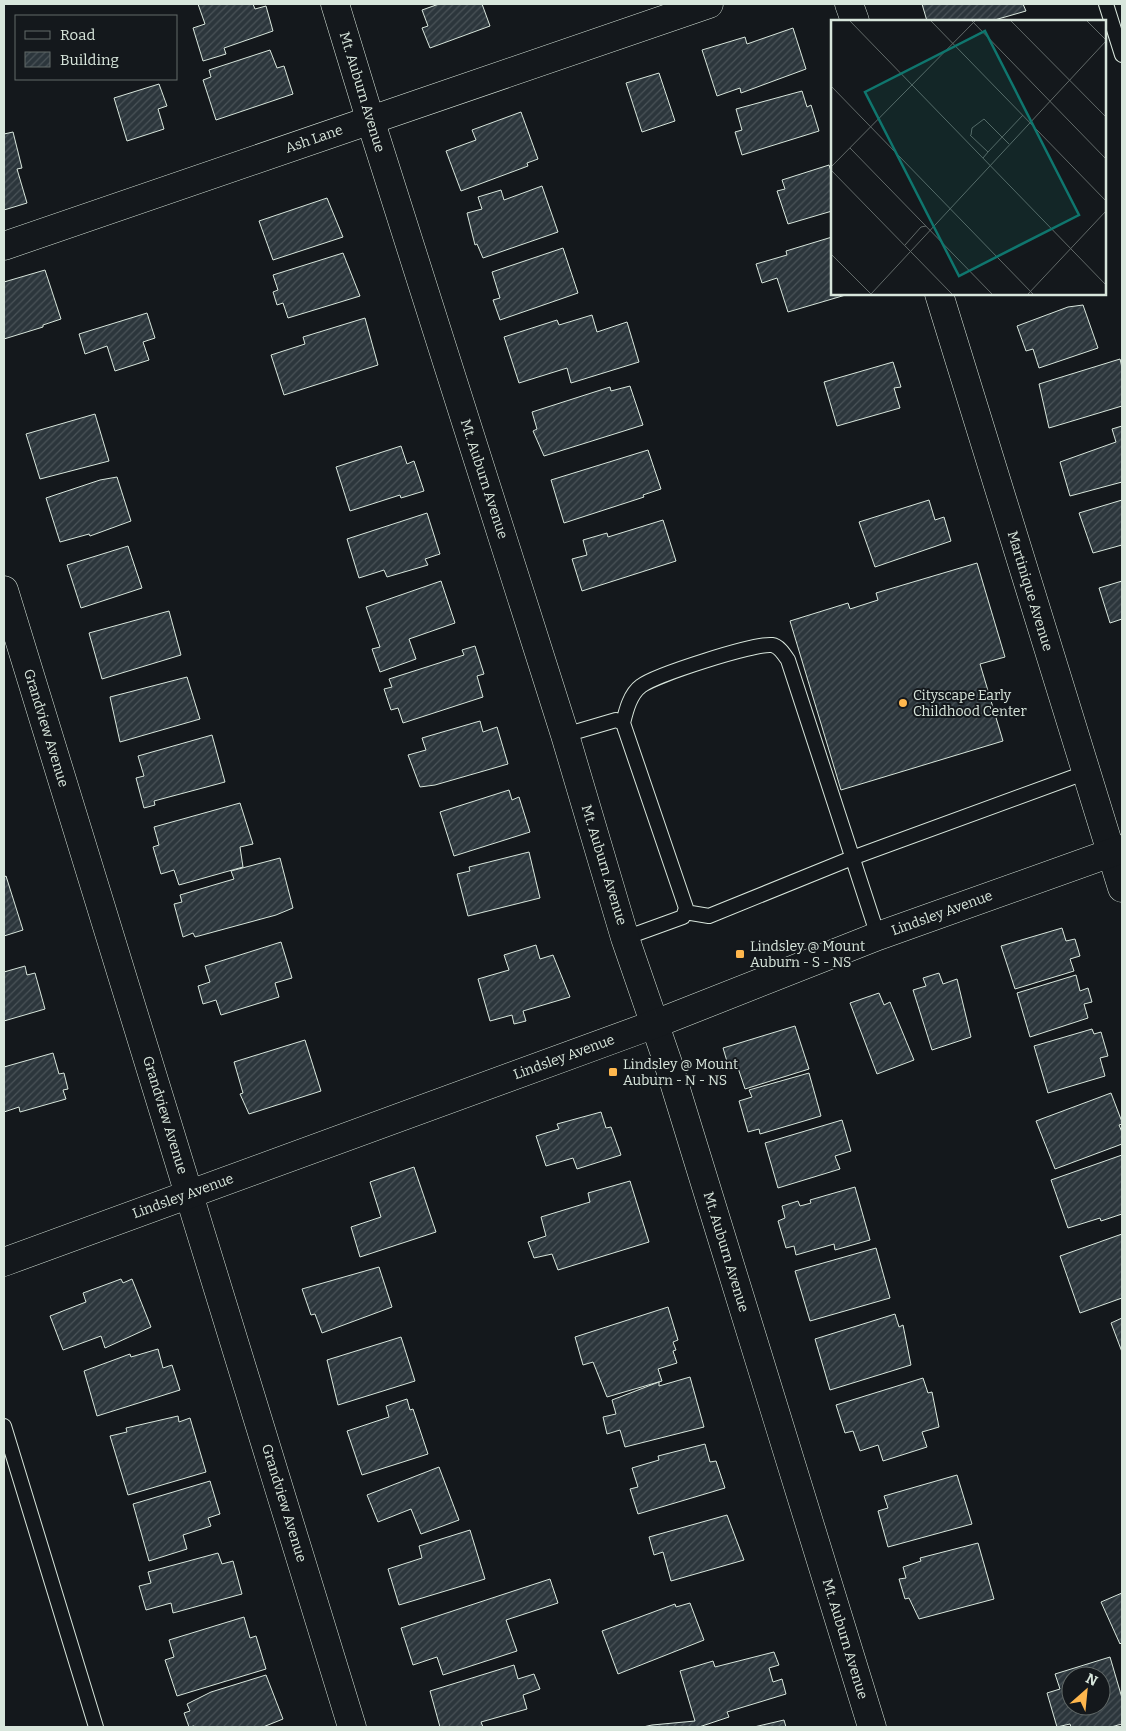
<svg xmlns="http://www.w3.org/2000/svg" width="1126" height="1731" font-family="Bitter,serif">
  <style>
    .building { fill: url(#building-hatch); stroke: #d8e6dc; fill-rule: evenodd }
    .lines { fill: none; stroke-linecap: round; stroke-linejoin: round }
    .service-casing { stroke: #d8e6dc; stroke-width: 16 }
    .minor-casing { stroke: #d8e6dc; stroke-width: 29 }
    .tertiary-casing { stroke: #d8e6dc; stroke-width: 29 }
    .service { stroke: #14181c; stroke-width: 14 }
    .minor { stroke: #14181c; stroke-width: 28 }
    .tertiary { stroke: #14181c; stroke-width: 28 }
    .poi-dot { fill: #ffb74d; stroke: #14181c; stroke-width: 2 }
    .labels { text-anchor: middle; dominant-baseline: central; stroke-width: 4; stroke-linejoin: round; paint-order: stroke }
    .street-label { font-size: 14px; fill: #d8e6dc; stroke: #14181c }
    .poi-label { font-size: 14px; fill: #d8e6dc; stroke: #14181c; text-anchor: start }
    .inset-road { fill: none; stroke: #626a69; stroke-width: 1 }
    .view { fill: #0f766e; fill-opacity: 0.15; stroke: #0f766e; stroke-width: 2.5 }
    .inset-edge { fill: none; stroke: #d8e6dc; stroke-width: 2.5 }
  </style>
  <defs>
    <pattern id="building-hatch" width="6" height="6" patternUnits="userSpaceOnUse" patternTransform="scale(1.25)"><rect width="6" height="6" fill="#2c363c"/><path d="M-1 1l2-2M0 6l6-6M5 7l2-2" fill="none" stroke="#4a5358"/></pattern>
  </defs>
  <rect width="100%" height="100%" fill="#14181c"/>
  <path class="building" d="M198 4H253L255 9 266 6 273 31 224 48 226 54 203 61 193 28 205 24Z
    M439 4H482L490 26 430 48 422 28 428 26 422 10Z
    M922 4H1023L1026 11 991 21H927Z
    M793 28 806 69 741 93 740 88 717 96 702 50 745 37 747 44Z
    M270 50 277 68 284 66 293 94 216 120 203 80 211 77 209 70Z
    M659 73 675 121 642 132 626 83Z
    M159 84 167 106 158 109 164 129 127 141 114 98Z
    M802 91 807 107 811 105 819 131 742 155 735 132 742 130 736 109Z
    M521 112 538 159 527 163 528 166 461 191 446 151 476 140 472 130Z
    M13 132 22 168 17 169 27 203 4 210V134Z
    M829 165 832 174V211L788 224 777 191 785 189 782 180Z
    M542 186 558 232 483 258 477 244 475 245 467 213 482 209 478 197 501 190 504 200Z
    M327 198 343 237 273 260 259 221Z
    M832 237V294H849L788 312 777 278 762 283 756 264 787 255 786 251Z
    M563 248 578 293 500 320 493 300 500 298 492 272Z
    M343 253 360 296 288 318 283 303 277 305 273 292 278 290 273 275Z
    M45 270 61 319 43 325V327L4 339V282Z
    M1083 305 1098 348 1039 368 1033 349 1026 351 1017 326 1068 307Z
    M147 313 155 338 143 342 149 360 115 371 107 346 85 354 79 334Z
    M592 315 597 332 627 322 639 362 571 383 567 368 519 383 504 337 557 320 559 325Z
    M365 318 378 365 284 395 271 355 305 344 303 337Z
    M1120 359 1122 367V406L1049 428 1039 384Z
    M893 362 901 387 894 388 900 408 837 426 824 382Z
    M630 386 643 425 544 456 533 431 537 429 532 412 610 387 611 391Z
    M95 414 109 461 40 479 26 434Z
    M1122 426V482L1070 496 1060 462 1116 442 1112 429Z
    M401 446 407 464 414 461 424 491 401 498 400 495 350 511 336 467Z
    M648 450 661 489 643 495 644 497 564 523 551 480Z
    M117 477 131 521 90 536 89 534 60 542 46 498 100 480Z
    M929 500 935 520 944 517 951 541 875 567 859 522Z
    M1122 500V545L1093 553 1079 513Z
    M427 513 440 554 425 559 428 565 387 577 384 570 359 578 347 539Z
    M663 520 676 561 582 591 572 559 587 555 583 540 607 533 608 537Z
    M128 546 142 588 81 608 67 565Z
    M977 563 1005 657 980 664 1003 741 841 790 790 621 848 603 850 609 878 600 876 593Z
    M441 581 455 623 409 639 416 659 380 672 372 649 380 647 366 607Z
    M1122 581V619L1110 623 1099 588Z
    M169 611 181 655 102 679 89 633Z
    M475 646 484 674 477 676 483 697 403 723 398 708 391 710 384 689 392 687 389 679 464 655 462 650Z
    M187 677 200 719 120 742 110 697Z
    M480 721 483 732 497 727 508 764 435 785 420 787 408 755 426 750 422 738Z
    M212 735 225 782 154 801 155 805 144 808 136 778 144 776 138 756Z
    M509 790 512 800 519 797 530 832 454 856 440 812Z
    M240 803 253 844 240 847 243 867 179 885 174 870 161 874 153 847 159 845 154 827Z
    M529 852 540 898 468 916 457 874 470 871 469 867Z
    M280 858 293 908 276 915 195 937 193 933 183 937 174 904 182 902 180 895 234 879 231 871Z
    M6 876 23 930 4 936V877Z
    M1062 928 1066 941 1075 939 1080 956 1070 959 1074 971 1015 989 1001 946Z
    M281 942 292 978 275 983 279 997 221 1015 216 1000 203 1004 198 986 210 982 205 966Z
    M536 945 540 959 553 955 570 997 523 1011 526 1021 514 1024 512 1015 490 1021 478 979 509 970 504 955Z
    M25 966 27 975 35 973 45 1009 4 1021V972Z
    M939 973 943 984 957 979 971 1037 932 1050 913 990 926 986 923 978Z
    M1076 975 1080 991 1088 988 1092 1002 1084 1004 1088 1018 1030 1037 1017 993Z
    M879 993 884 1005 890 1002 914 1060 877 1074 850 1003Z
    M795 1026 809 1069 745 1089 737 1065 729 1068 723 1048Z
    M1092 1029 1094 1034 1101 1032 1108 1056 1100 1058 1105 1076 1048 1093 1034 1046Z
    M305 1040 321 1091 249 1114 240 1094 243 1093 234 1062Z
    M53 1053 59 1074 64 1073 68 1089 63 1090 66 1099 20 1112 19 1107 4 1112V1067Z
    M809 1073 821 1116 760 1134 759 1129 748 1132 739 1101 752 1097 749 1090Z
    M1111 1093 1122 1122V1124L1119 1125 1122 1132V1144L1055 1169 1036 1121Z
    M601 1112 606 1128 611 1127 621 1155 577 1169 573 1158 546 1166 536 1136 559 1129 557 1124Z
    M842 1120 851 1151 835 1156 840 1169 778 1188 765 1143Z
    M1122 1155V1214L1101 1221 1100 1218 1068 1228 1051 1180Z
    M414 1167 436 1232 360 1257 351 1227 381 1217 370 1182Z
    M630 1181 649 1242 558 1270 552 1254 534 1258 528 1242 546 1236 541 1217 590 1202 588 1193Z
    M855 1187 870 1240 835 1250 834 1244 796 1255 794 1246 786 1248 778 1221 785 1218 782 1206 798 1201 800 1206 811 1203 810 1200Z
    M1122 1234V1298L1080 1313 1060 1256Z
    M876 1248 890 1298 810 1321 795 1271Z
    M379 1267 392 1307 322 1333 315 1314 311 1315 302 1289Z
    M121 1279 123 1283 132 1279 151 1327 105 1348 101 1336 63 1350 50 1316 86 1302 83 1293Z
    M668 1307 678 1340 673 1342 676 1350 673 1351 677 1363 658 1369 662 1381 607 1397 593 1362 583 1365 575 1337Z
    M895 1314 899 1327 903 1325 911 1365 830 1390 815 1339Z
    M1122 1318V1352L1111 1323Z
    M401 1337 415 1381 338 1405 327 1360Z
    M158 1349 163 1368 172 1365 180 1390 97 1416 84 1371 130 1354 131 1357Z
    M690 1377 704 1427 625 1447 620 1430 607 1434 603 1417 616 1414 612 1400 659 1382V1386Z
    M923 1378 928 1393 932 1392 939 1427 922 1432 927 1447 883 1461 878 1445 860 1451 853 1431 845 1433 836 1405Z
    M407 1399 410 1410 413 1409 428 1454 362 1475 347 1431 389 1417 386 1406Z
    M178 1416 179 1422 190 1418 206 1472 128 1495 110 1436 127 1432 126 1428Z
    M705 1444 710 1462 716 1461 725 1488 638 1514 630 1489 638 1487 632 1468 659 1460 658 1456Z
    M439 1467 459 1520 421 1534 411 1509 378 1522 367 1495Z
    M957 1475 972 1524 888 1547 878 1511 888 1508 884 1496Z
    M210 1481 220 1514 208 1518 211 1526 183 1535 187 1549 149 1561 133 1504Z
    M727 1515 744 1560 671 1581 663 1552 654 1555 649 1537Z
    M470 1530 485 1579 399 1605 388 1569 422 1558 419 1546Z
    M978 1543 994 1599 919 1619 909 1598 905 1599 899 1579 906 1578 903 1567 921 1561 920 1558Z
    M218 1553 222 1564 233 1561 242 1594 173 1613 171 1603 146 1610 139 1586 151 1583 148 1572Z
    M550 1579 558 1603 506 1620 517 1651 443 1675 437 1657 413 1665 401 1628Z
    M1122 1593V1642L1120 1644 1101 1602Z
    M690 1603 704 1640 618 1674 602 1631 675 1604 676 1607Z
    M244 1617 250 1638 256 1636 266 1669 177 1696 165 1660 174 1657 169 1640Z
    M774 1652 779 1665 769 1668 773 1682 782 1679 786 1694 727 1712 729 1717 699 1727H643L652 1725 695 1721 680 1671 713 1661 715 1667Z
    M1110 1657 1122 1698V1724L1111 1727H1071L1070 1724 1057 1727 1047 1693 1060 1689 1055 1674ZM1071 1676H1101V1706H1071Z
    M514 1665 518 1679 534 1674 540 1689 523 1695 527 1709 481 1722 483 1727H440L430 1691Z
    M266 1675 283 1719 263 1727H194V1726L189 1727 184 1713 190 1711 187 1704 211 1692Z
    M784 1720 786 1727H754Z"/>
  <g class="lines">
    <defs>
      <path id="service" d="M1106 4 1122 55
        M623 723C626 711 630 694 641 686 655 675 755 643 772 645 779 646 784 654 788 660L878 936
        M565 735 616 720 623 723 686 908 683 917 625 938
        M685 912 709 916 852 858 1087 772
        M4 1426 96 1727"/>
      <path id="minor" d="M335 4 370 119 565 735 625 938 668 1063 872 1727
        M849 4 855 21
        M4 246 709 4
        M939 294 1122 888
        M4 590 352 1727"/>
      <path id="tertiary" d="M4 1262 655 1024 878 936 1122 849"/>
    </defs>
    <use href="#service" class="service-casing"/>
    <use href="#minor" class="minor-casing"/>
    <use href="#tertiary" class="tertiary-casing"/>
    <use href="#service" class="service"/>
    <use href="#minor" class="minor"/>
    <use href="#tertiary" class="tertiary"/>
  </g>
  <g class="poi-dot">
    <circle cx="903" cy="703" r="5"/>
    <rect x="735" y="949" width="10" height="10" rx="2.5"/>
    <rect x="608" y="1067" width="10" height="10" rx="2.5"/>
  </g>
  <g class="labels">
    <g class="street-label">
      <text transform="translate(362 92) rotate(73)">Mt. Auburn Avenue</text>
      <text transform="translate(314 139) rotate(-19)">Ash Lane</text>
      <text transform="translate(484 479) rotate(72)">Mt. Auburn Avenue</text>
      <text transform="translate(1030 591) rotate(73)">Martinique Avenue</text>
      <text transform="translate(46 728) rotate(73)">Grandview Avenue</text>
      <text transform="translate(604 865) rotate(73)">Mt. Auburn Avenue</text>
      <text transform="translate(942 913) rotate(-20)">Lindsley Avenue</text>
      <text transform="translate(564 1057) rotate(-20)">Lindsley Avenue</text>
      <text transform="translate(165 1115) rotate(73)">Grandview Avenue</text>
      <text transform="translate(183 1196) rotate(-20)">Lindsley Avenue</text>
      <text transform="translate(726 1252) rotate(73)">Mt. Auburn Avenue</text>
      <text transform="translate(284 1503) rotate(73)">Grandview Avenue</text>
      <text transform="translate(845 1639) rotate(73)">Mt. Auburn Avenue</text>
    </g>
    <g class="poi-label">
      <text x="913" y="695">Cityscape Early<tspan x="913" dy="16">Childhood Center</tspan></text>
      <text x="750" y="946">Lindsley @ Mount<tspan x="750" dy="16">Auburn - S - NS</tspan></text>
      <text x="623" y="1064">Lindsley @ Mount<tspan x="623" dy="16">Auburn - N - NS</tspan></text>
    </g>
  </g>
  <g transform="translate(831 20)">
    <rect width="275" height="275" fill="#14181c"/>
    <path class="inset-road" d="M19 1 275 265M100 1 275 181M141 1 275 139M180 1 275 97M256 1 275 20M0 66 202 274M139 115 157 132 152 138M140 115 141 108 153 99 178 124M19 128 161 274M157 132 192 95M0 147 144 1M0 150 121 274M74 225 90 207 95 206M0 234 40 274M40 274 275 21M197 274 275 191"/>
    <path class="view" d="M154 11 248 195 128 256 34 72Z"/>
    <rect width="275" height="275" class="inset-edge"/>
  </g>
  <rect width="1126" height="1731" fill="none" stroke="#d8e6dc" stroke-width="10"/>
  <rect x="15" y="15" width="162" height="65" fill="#14181c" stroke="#626a69"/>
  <rect x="25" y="31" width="25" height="8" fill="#14181c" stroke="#626a69"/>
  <text x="60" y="40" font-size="15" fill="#d8e6dc">Road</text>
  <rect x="25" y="52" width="25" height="15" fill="url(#building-hatch)" stroke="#626a69"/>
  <text x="60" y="65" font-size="15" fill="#d8e6dc">Building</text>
  <g transform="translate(1086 1691) rotate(27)"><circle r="24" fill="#14181c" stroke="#626a69"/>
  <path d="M0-4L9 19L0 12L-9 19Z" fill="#ffb74d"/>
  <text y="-8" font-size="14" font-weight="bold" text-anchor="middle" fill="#d8e6dc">N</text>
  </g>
</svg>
